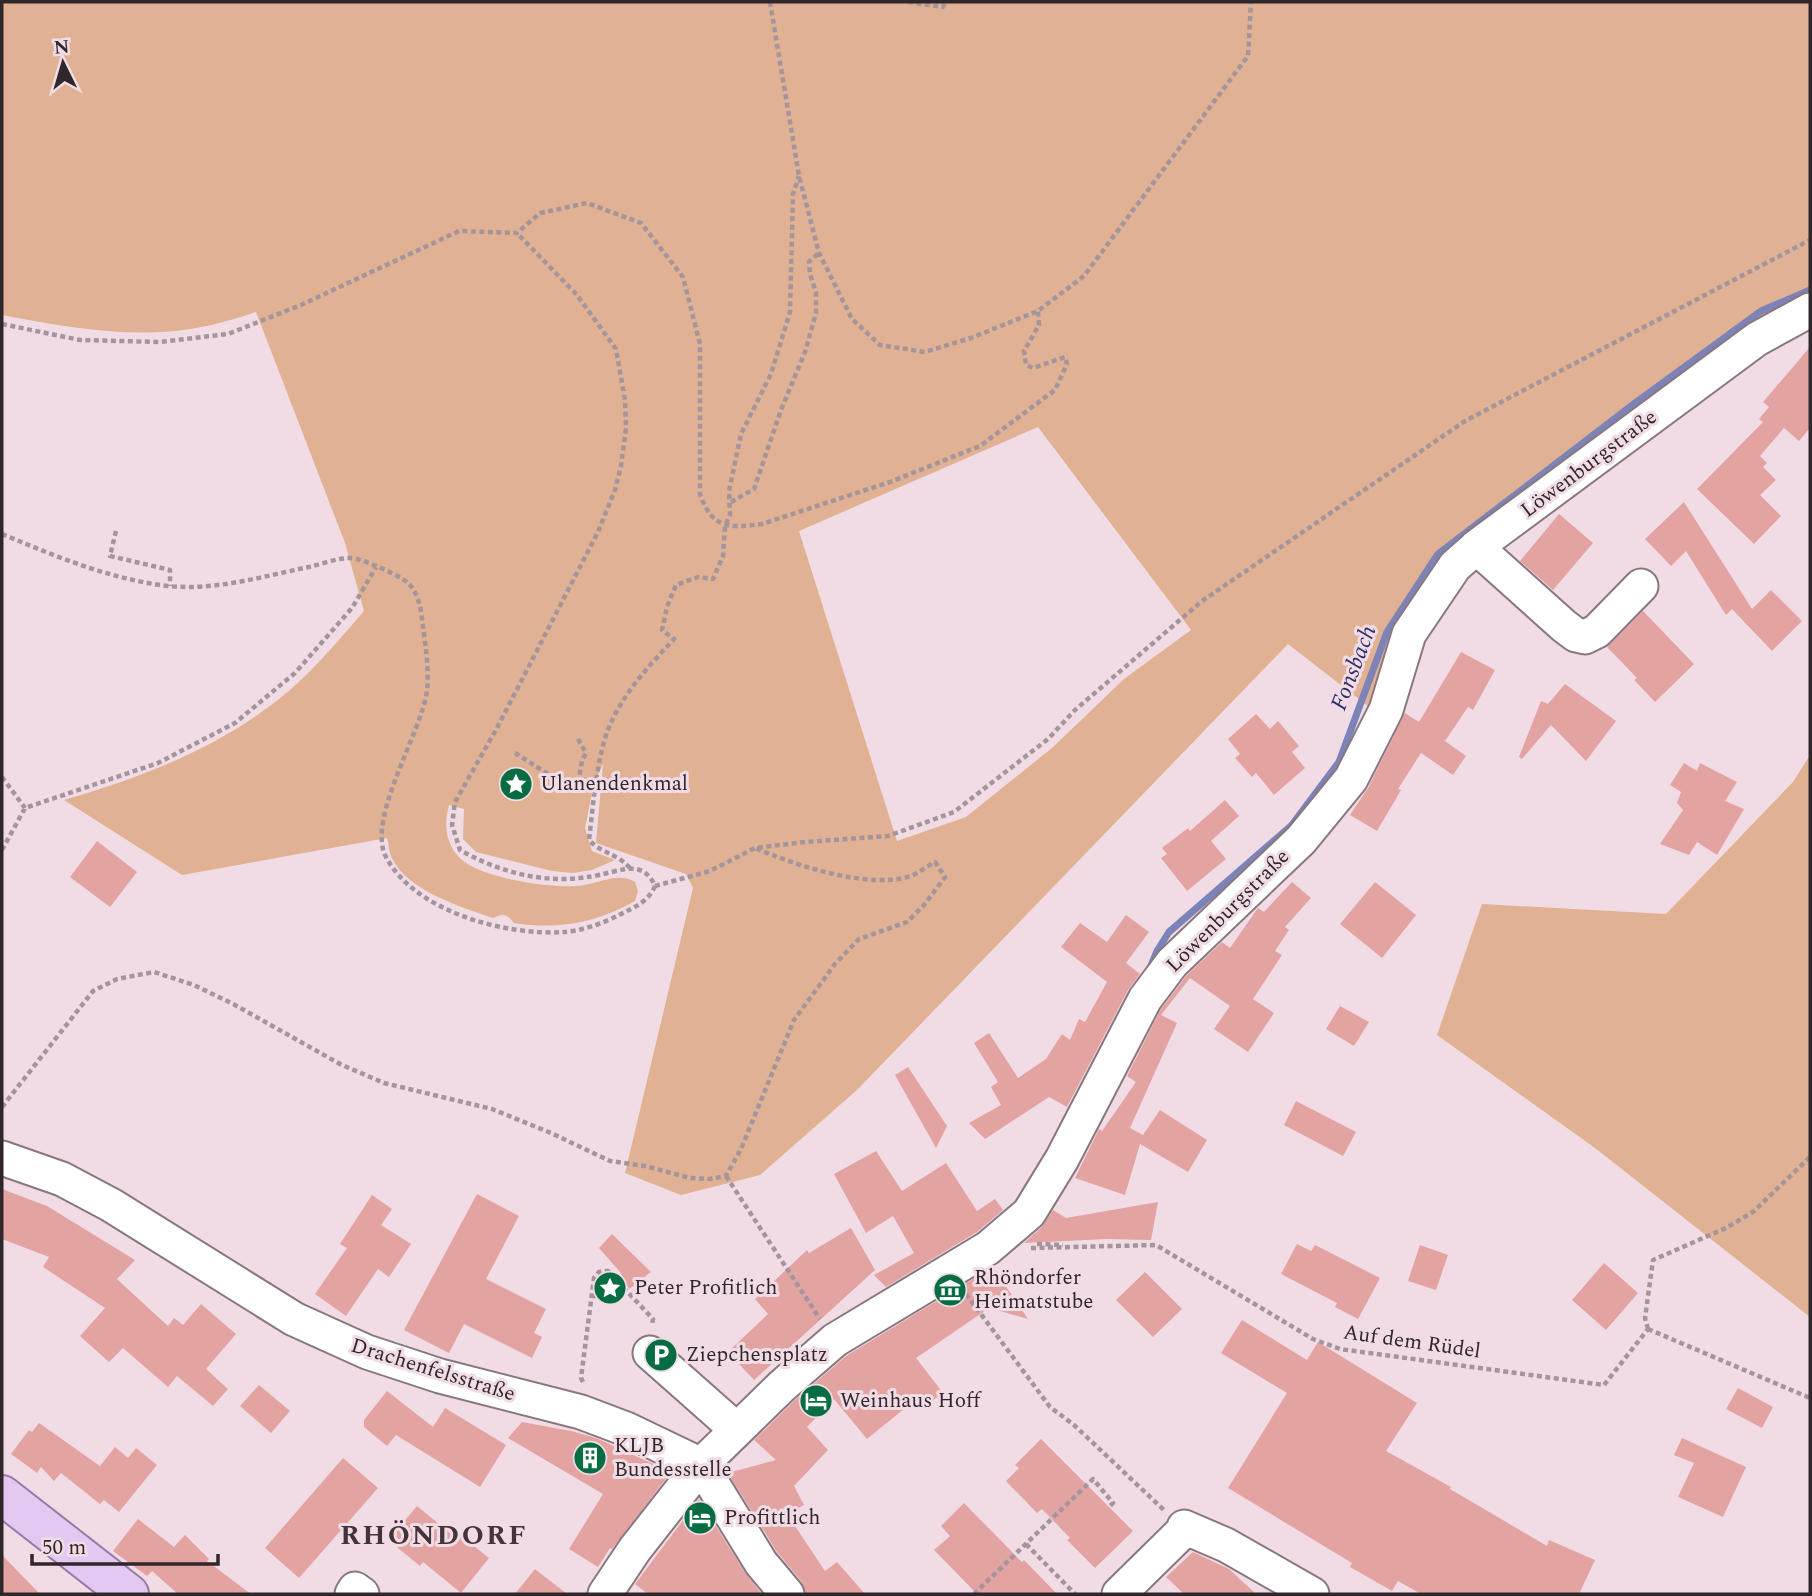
<svg xmlns="http://www.w3.org/2000/svg" width="1812" height="1596" font-family="Spectral,serif">
  <style>
    .green { fill: #e0b192; fill-rule: evenodd }
    .lines { fill: none; stroke-linecap: round; stroke-linejoin: round }
    .stream { stroke: #7d83b6; stroke-width: 7 }
    .building { fill: #e3a3a1 }
    .minor-casing { stroke: #897780; stroke-width: 37 }
    .major-casing { stroke: #9879a6; stroke-width: 42 }
    .path { stroke: #a4959c; stroke-width: 4.5; stroke-dasharray: 5 3.5; stroke-linecap: butt }
    .minor { stroke: #fff; stroke-width: 33 }
    .major { stroke: #e3c9f1; stroke-width: 38 }
    .labels { text-anchor: middle; dominant-baseline: central; stroke-width: 6; stroke-linejoin: round; paint-order: stroke }
    .street-label { font-size: 21px; fill: #2f272b; stroke: #f1dce6 }
    .poi-label { font-size: 21px; fill: #2f272b; stroke: #f1dce6; text-anchor: start }
    .water-label { font-size: 23px; font-style: italic; fill: #2d2d6c; stroke: #f1dce6 }
    .district-label { font-size: 28px; font-weight: bold; letter-spacing: 2px; fill: #43333b; stroke: #f1dce6 }
  </style>
  <rect width="100%" height="100%" fill="#f1dce6"/>
  <path class="green" d="M2 2H1810V295L1448 560 1373 710 1288 644 857 1090 760 1175 681 1195 625 1173 693 888 686 874 596 843 603 764 594 783 585 828 592 851 615 860 592 870 573 873 552 871 476 852 463 839 464 809 449 805C444 822 445 842 458 856 476 878 550 888 577 886 597 885 617 871 635 882L638 891 635 901C597 923 557 930 514 923 507 914 503 913 493 918 461 907 409 891 393 860 389 854 389 845 387 838L182 875 64 800C150 775 235 742 302 679 324 658 344 634 364 611L345 543 256 312C226 322 193 331 162 332 108 335 55 325 2 315ZM1038 427 1191 630 1124 679 1052 748 966 817 897 841 799 531Z
    M1810 755V1317L1595 1148 1437 1035 1482 904 1666 914 1793 782Z"/>
  <g class="lines">
    <path class="stream" d="M1150 968 1157 951 1169 932 1291 826 1339 762 1387 632 1438 554 1635 403 1761 311 1810 290"/>
  </g>
  <path class="building" d="M1810 347V428L1799 441 1784 428 1760 456 1767 463 1763 467 1776 480 1760 495 1781 516 1754 544 1697 489 1763 422 1759 419 1769 407 1763 402Z
    M1684 502 1752 609 1771 590 1802 621 1772 651 1732 609 1726 615 1686 551 1671 566 1645 539Z
    M1559 514 1593 543 1553 590 1520 561Z
    M1643 611 1694 664 1655 702 1634 680 1637 678 1607 647Z
    M1461 652 1495 670 1473 710 1468 707 1445 741 1466 756 1453 775 1421 753 1398 789 1401 790 1377 831 1350 815 1368 788 1405 713 1419 722Z
    M1565 684 1616 721 1586 761 1551 725 1522 759 1519 757 1541 701 1548 704Z
    M1256 714 1270 729 1278 721 1299 746 1292 752 1305 768 1274 795 1256 773 1252 777 1235 758 1240 754 1228 739Z
    M1684 763 1697 771 1700 763 1737 782 1725 801 1744 809 1717 855 1697 842 1689 855 1660 844 1683 810 1677 803 1681 792 1670 785Z
    M1225 800 1239 816 1211 841 1226 859 1187 891 1161 858 1167 854 1162 848 1188 828 1190 831Z
    M97 841 137 872 110 907 70 877Z
    M1292 882 1311 898 1285 927 1289 930 1275 951 1282 955 1253 999 1274 1013 1248 1052 1214 1029 1230 1006 1190 978 1161 1015 1177 1023 1130 1128 1143 1135 1160 1110 1207 1140 1188 1172 1140 1144 1125 1195 1075 1178 1099 1129 1102 1131 1136 1082 1127 1076 1161 1009 1186 976 1222 942 1230 948 1258 908 1264 912Z
    M1375 882 1416 915 1382 958 1340 924Z
    M1126 915 1149 932 1126 963 1140 974 1128 990 1067 1107 1049 1097 985 1139 969 1123 1001 1105 991 1087 998 1082 974 1043 989 1033 1018 1078 1046 1059 1062 1034 1070 1040 1079 1019 1085 1022 1107 982 1061 947 1080 923 1107 942Z
    M1340 1006 1369 1022 1354 1046 1326 1029Z
    M908 1067 947 1126 936 1148 895 1075Z
    M1296 1101 1356 1132 1343 1156 1284 1125Z
    M876 1151 902 1191 946 1163 977 1211 995 1199 1003 1210 977 1232 886 1287 874 1275 914 1253 893 1216 866 1233 834 1174Z
    M2 1189 47 1206 135 1260 117 1279 168 1326 174 1318 183 1325 201 1304 236 1334 206 1369 228 1389 213 1406 177 1376 168 1387 123 1348 109 1362 80 1336 105 1308 43 1267 49 1257 2 1239Z
    M477 1194 519 1216 486 1279 546 1309 534 1333 542 1337 532 1358 464 1324 449 1353 404 1330Z
    M372 1195 392 1209 381 1225 411 1244 389 1277 378 1269 346 1316 315 1294 347 1248 340 1244Z
    M1158 1202 1151 1240 1106 1239 1024 1243 1042 1227 1053 1210 1066 1218Z
    M851 1228 875 1270 754 1380 728 1352 768 1314 755 1299 807 1250 809 1253Z
    M612 1234 651 1272 629 1289 620 1272 599 1248Z
    M1297 1244 1311 1251 1315 1245 1380 1278 1358 1319 1335 1307 1337 1303 1281 1274Z
    M1420 1245 1448 1255 1436 1290 1408 1281Z
    M1604 1263 1638 1293 1606 1330 1572 1300Z
    M993 1267 1028 1319 1000 1311 995 1304 916 1358 943 1393 922 1408 915 1400 867 1439 834 1399 807 1427 828 1450 794 1486 804 1505 787 1514 825 1571 837 1562 865 1594H806L802 1582 777 1552 728 1473 776 1460 754 1440 795 1400 846 1356Z
    M1145 1272 1182 1309 1153 1337 1116 1300Z
    M1242 1320 1307 1360 1318 1342 1417 1403 1386 1451 1451 1487 1450 1489 1547 1546 1549 1540 1595 1560 1579 1594H1421L1398 1581 1392 1591 1350 1567 1352 1563 1228 1488 1287 1393 1221 1353Z
    M259 1385 290 1411 271 1433 240 1406Z
    M1738 1388 1773 1407 1762 1428 1726 1409Z
    M387 1391 433 1427 445 1408 506 1445 480 1487 396 1435 387 1446 364 1427V1420Z
    M522 1422 571 1431 596 1438 671 1472 612 1549 610 1548 598 1567 569 1549 603 1494 508 1438Z
    M39 1423 100 1466 115 1447 128 1458 136 1448 157 1465 119 1512 104 1500 100 1504 61 1473 54 1481 41 1467 37 1473 11 1454 29 1430 32 1432Z
    M1682 1438 1746 1467 1723 1517 1678 1497 1694 1463 1674 1455Z
    M1041 1439 1133 1531 1095 1568 1067 1540 1070 1538 1042 1509 1037 1513 1006 1481 1019 1468 1015 1465Z
    M343 1458 378 1488 299 1578 265 1548Z
    M699 1499 745 1573 762 1594H648L635 1584Z
    M964 1503 1022 1562 1024 1560 1057 1594H977L934 1550 950 1536 941 1526Z
    M417 1506 455 1537 458 1533 489 1558 461 1593 423 1562 420 1566 388 1540Z
    M138 1519 174 1547 185 1535 209 1559 207 1561 251 1594H178L152 1571 147 1576 113 1551Z
    M1193 1552 1229 1569 1256 1594H1184L1166 1577Z
    M2 1555 40 1594H2Z
    M535 1569 567 1594H515Z"/>
  <g class="lines">
    <defs>
      <path id="minor" d="M1476 547 1564 626 1576 635 1585 637 1597 631 1641 586
        M2 1158 62 1179 111 1205 294 1319 367 1352 440 1376 581 1412 626 1429 701 1465 761 1563 787 1594
        M650 1353 737 1430
        M352 1594 355 1589 362 1594
        M605 1594 635 1549 701 1465 782 1386 835 1340 988 1248 1029 1213 1062 1159 1145 999 1172 963 1301 840 1351 779 1386 710 1409 634 1455 566 1480 544 1757 339 1810 310
        M1119 1594 1183 1531 1184 1527 1226 1545 1312 1594"/>
      <path id="major" d="M2 1495 129 1594"/>
    </defs>
    <use href="#minor" class="minor-casing"/>
    <use href="#major" class="major-casing"/>
    <path class="path" d="M770 2 799 176 819 253 852 319 880 345 925 352 971 338 1038 311 1084 276 1248 56 1251 2
      M908 2 943 7 945 2
      M2 324 80 340 160 342 228 334 301 305 459 231 517 233 540 213 587 203 641 223 683 277 700 344V494C712 529 729 528 762 524L890 482 980 446 1055 390 1067 364 1065 357 1033 368 1026 365 1024 351 1039 325 1038 311
      M731 502 754 489 781 410 805 352 816 313V293L810 274 809 262 819 253
      M116 531 110 556 170 570V586
      M2 534C55 556 109 579 168 586 215 591 264 576 309 567 322 564 337 558 351 558 361 558 401 576 408 583 420 595 421 611 423 627 426 647 429 671 427 691 421 734 366 819 386 857 415 912 506 936 564 932 581 931 604 923 619 915 635 907 648 902 655 886 651 877 646 871 636 869 624 867 601 876 587 877 543 884 499 872 460 850L452 825 455 802 497 728 598 532 615 490 621 466 626 428 625 400 616 349 577 295 517 233
      M578 739 586 753 582 760 578 785
      M515 753 562 783 578 785 595 792
      M2 777 25 808
      M2 850 25 808 158 763 235 723 295 673 352 608 376 567
      M630 868C615 852 602 854 589 840 593 808 595 774 604 742 615 702 646 669 674 639L662 630 667 607 676 585 698 577 713 579 723 556 725 526 730 515 729 491 741 434 771 374 790 312 793 194 799 176
      M655 886 710 871 755 848 805 842 888 836 954 812 1048 739 1075 710 1202 601 1465 421 1810 240
      M2 1107 93 991 117 979 154 972 194 985 235 1005 340 1064 384 1083 492 1109 551 1133 610 1161 645 1166 690 1178 710 1179 726 1176 741 1149 794 1020 835 964 859 939 907 922 924 905 945 877 935 862C927 866 919 873 911 876 868 890 795 865 755 848
      M726 1176 820 1319
      M1037 1244 1063 1245
      M1031 1248 1156 1245 1313 1339 1340 1349 1604 1385 1648 1329
      M966 1294 1050 1407 1074 1425 1165 1511
      M593 1296H613L624 1288
      M1648 1329 1645 1318 1653 1260 1726 1228 1753 1212 1810 1157
      M1648 1329 1810 1398
      M583 1382 581 1378 594 1278 599 1272 608 1271 653 1319 652 1325
      M1026 1544 1075 1594
      M974 1594 1093 1479 1113 1503 1109 1507"/>
    <use href="#minor" class="minor"/>
    <use href="#major" class="major"/>
  </g>
  <defs>
    <symbol id="sight-disc" viewBox="-11 -11 22 22"><circle r="9.5" fill="#066c42" stroke="#f1dce6"/><path d="M0-6L1.8-2.2L6-1.7L2.9 1.2L3.7 5.4L0 3.3L-3.7 5.4L-2.9 1.2L-6-1.7L-1.8-2.2Z" fill="#fff"/></symbol>
    <symbol id="museum-disc" viewBox="-11 -11 22 22"><circle r="9.5" fill="#066c42" stroke="#f1dce6"/><path d="M0-6L6-3V-2H-6V-3ZM-5-1h2V3h-2ZM-1-1h2V3h-2ZM3-1h2V3H3ZM-6 4H6V6H-6Z" fill="#fff"/></symbol>
    <symbol id="parking-disc" viewBox="-11 -11 22 22"><circle r="9.5" fill="#066c42" stroke="#f1dce6"/><path d="M-3.5-5.5H1a3.5 3.5 0 0 1 0 7H-1V5.5H-3.5ZM-1-3.4V-.6H.8a1.4 1.4 0 0 0 0-2.8Z" fill="#fff"/></symbol>
    <symbol id="hotel-disc" viewBox="-11 -11 22 22"><circle r="9.5" fill="#066c42" stroke="#f1dce6"/><path d="M-6-4.5h1.5V1H6V5H4.5V3h-9V5H-6ZM-4 0a1.8 1.8 0 1 1 3.6 0ZM.5 0V-2.5h3Q6-2.5 6 0Z" fill="#fff"/></symbol>
    <symbol id="building-disc" viewBox="-11 -11 22 22"><circle r="9.5" fill="#066c42" stroke="#f1dce6"/><path d="M-4-6H4V6H1V3H-1V6H-4ZM-2.5-4.3h1.7v1.8h-1.7ZM.8-4.3h1.7v1.8H.8ZM-2.5-1h1.7V.8h-1.7ZM.8-1h1.7V.8H.8Z" fill="#fff"/></symbol>
  </defs>
  <g fill-rule="evenodd">
    <use href="#sight-disc" x="497" y="765" width="38" height="38"/>
    <use href="#sight-disc" x="591" y="1269" width="38" height="38"/>
    <use href="#museum-disc" x="931" y="1271" width="38" height="38"/>
    <use href="#parking-disc" x="642" y="1336" width="38" height="38"/>
    <use href="#hotel-disc" x="797" y="1382" width="38" height="38"/>
    <use href="#building-disc" x="571" y="1439" width="38" height="38"/>
    <use href="#hotel-disc" x="681" y="1499" width="38" height="38"/>
  </g>
  <g class="labels">
    <g class="street-label">
      <text transform="translate(1589 464) rotate(-37)">Löwenburgstraße</text>
      <text transform="translate(1228 911) rotate(-45)">Löwenburgstraße</text>
      <text transform="translate(1412 1342) rotate(8)">Auf dem Rüdel</text>
      <text transform="translate(433 1370) rotate(17)">Drachenfelsstraße</text>
    </g>
    <g class="poi-label">
      <text x="540" y="784">Ulanendenkmal</text>
      <text x="974" y="1278">Rhöndorfer<tspan x="974" dy="24">Heimatstube</tspan></text>
      <text x="634" y="1288">Peter Profitlich</text>
      <text x="686" y="1355">Ziepchensplatz</text>
      <text x="840" y="1401">Weinhaus Hoff</text>
      <text x="614" y="1446">KLJB<tspan x="614" dy="24">Bundesstelle</tspan></text>
      <text x="724" y="1518">Profittlich</text>
    </g>
    <g class="water-label">
      <text transform="translate(1354 668) rotate(-69)">Fonsbach</text>
    </g>
    <g class="district-label">
      <text x="434" y="1535">RHÖNDORF</text>
    </g>
  </g>
  <rect width="1812" height="1596" fill="none" stroke="#2f272b" stroke-width="7"/>
  <g transform="translate(63 63) rotate(355)" stroke="#f1dce6" stroke-width="5" paint-order="stroke">
  <path d="M0-5L12 26L0 18L-12 26Z" fill="#2f272b"/>
  <text y="-10" font-size="19" font-weight="bold" text-anchor="middle" fill="#2f272b">N</text>
  </g>
  <path d="M32 1554v10h186v-10" fill="none" stroke="#2f272b" stroke-width="3.5"/>
  <text x="42" y="1554" font-size="21" fill="#2f272b" stroke="#f1dce6" stroke-width="5" paint-order="stroke">50 m</text>
</svg>
